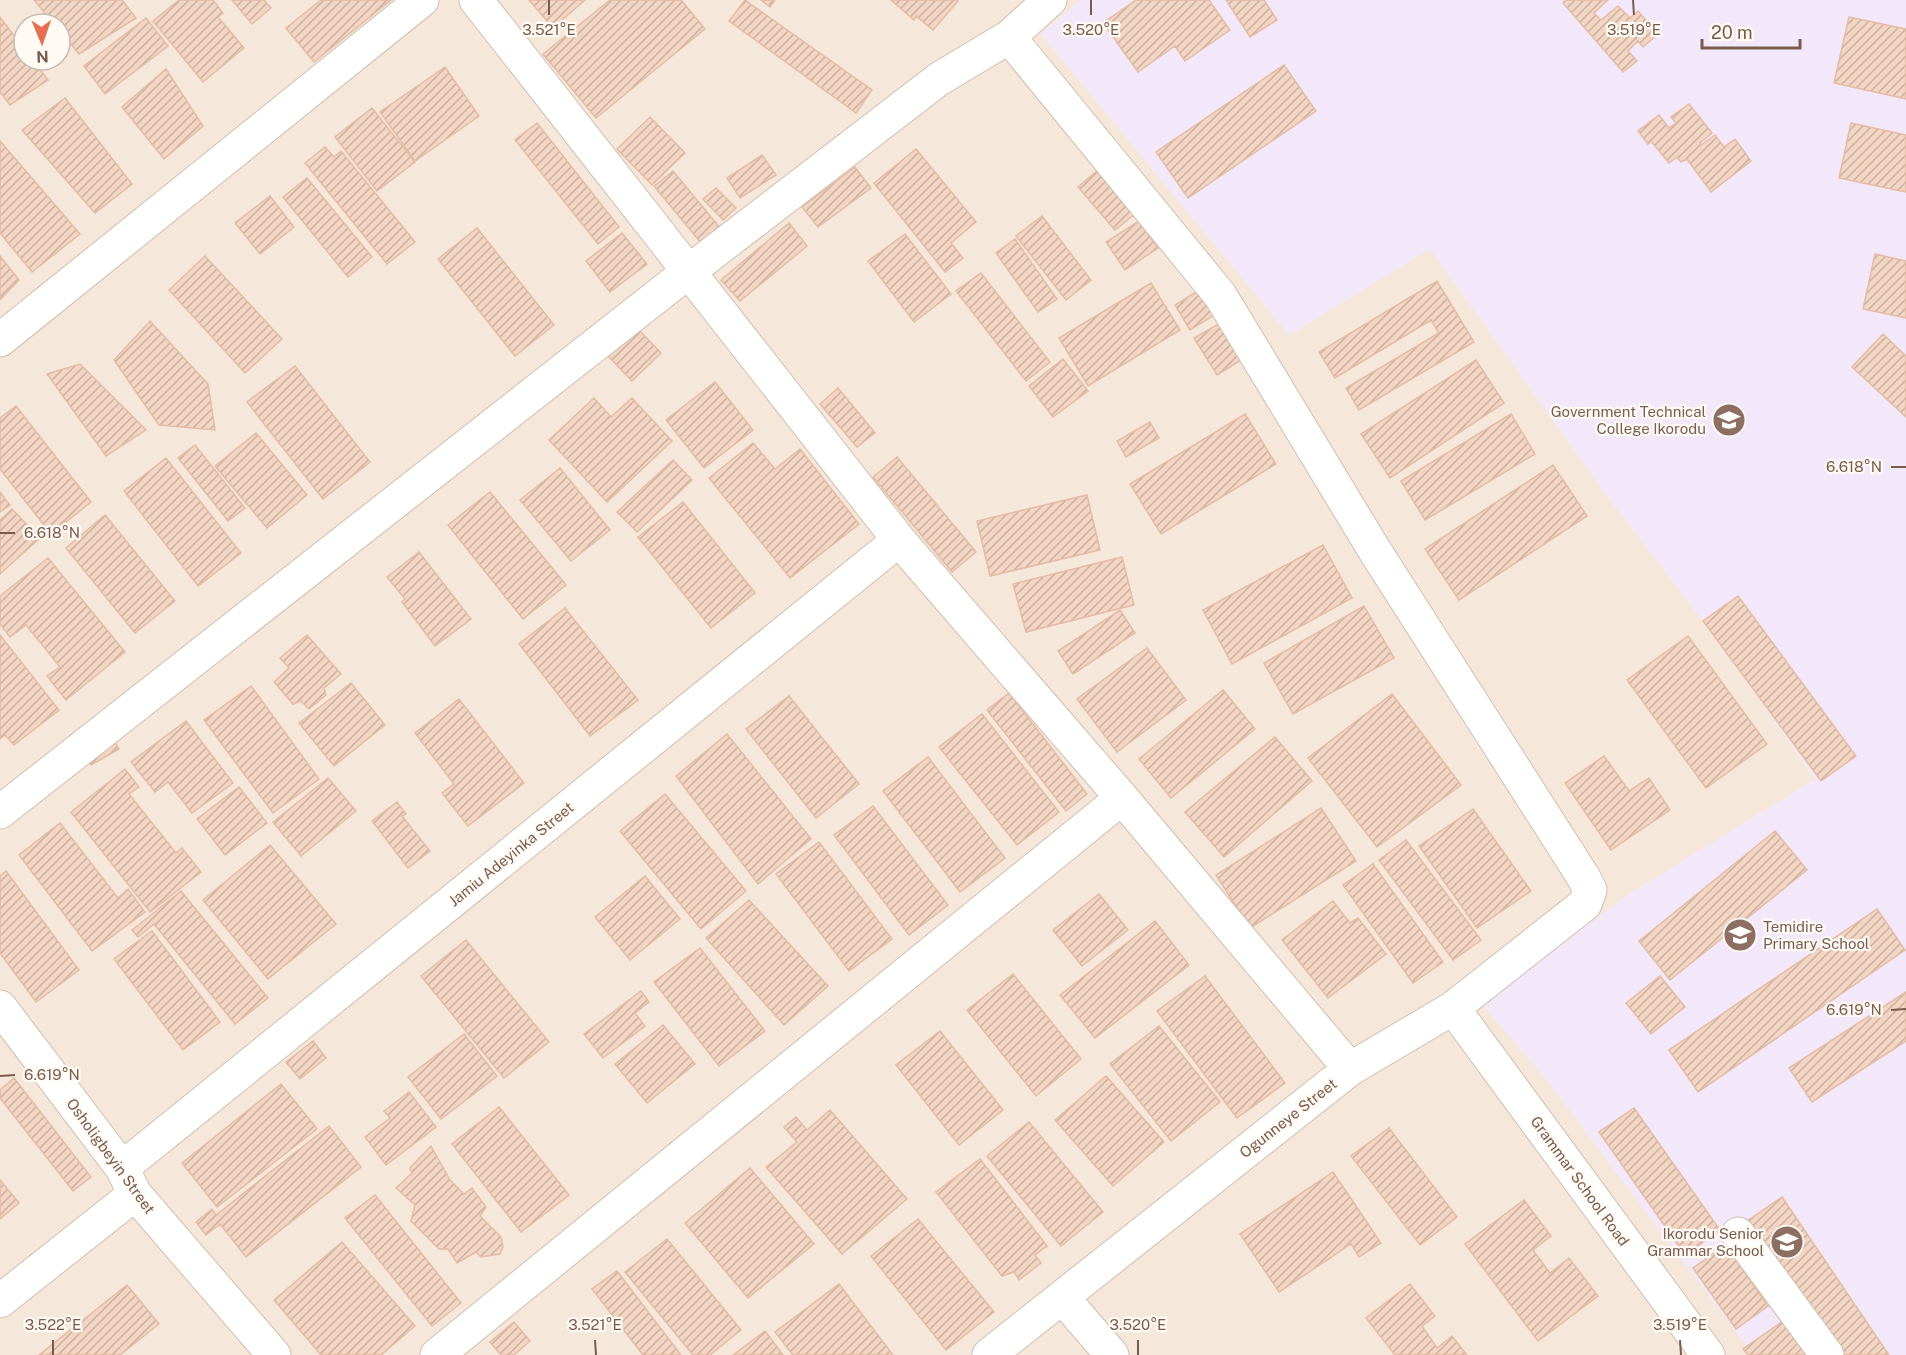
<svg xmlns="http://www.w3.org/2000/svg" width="1906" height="1355" font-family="'Public Sans',sans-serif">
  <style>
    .residential { fill: #f5e8da; fill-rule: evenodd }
    .education { fill: #f3e8fa }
    .building { fill: url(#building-hatch); stroke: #e6bba3; stroke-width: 1.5 }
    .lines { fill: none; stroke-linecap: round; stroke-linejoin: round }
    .minor-casing { stroke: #d1beb0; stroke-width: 35 }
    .minor { stroke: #fff; stroke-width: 33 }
    .ticks { fill: none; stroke: #7a5c4d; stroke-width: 2 }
    .labels { text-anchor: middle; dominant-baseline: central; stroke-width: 4.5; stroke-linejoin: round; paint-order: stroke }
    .education-label { font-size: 15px; fill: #785e54; stroke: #fffaf3; text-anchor: end }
    .street-label { font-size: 15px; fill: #7a5c4d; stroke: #fffaf3 }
    .ticks-label { font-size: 15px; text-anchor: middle; fill: #7a5c4d; stroke: #fffaf3; stroke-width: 4.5; stroke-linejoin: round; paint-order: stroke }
  </style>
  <defs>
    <pattern id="building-hatch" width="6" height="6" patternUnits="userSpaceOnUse" patternTransform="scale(1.5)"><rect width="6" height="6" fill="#f3d5c3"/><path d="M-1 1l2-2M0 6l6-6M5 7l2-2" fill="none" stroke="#cab0a1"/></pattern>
  </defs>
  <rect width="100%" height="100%" fill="#fdf6ec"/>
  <path class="residential" d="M0 0H1906V1355H0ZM24 24H60V60H24Z"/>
  <path class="education" d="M1080 0H1906V1355H1753L1547 1080 1481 1003 1631 893 1815 779 1703 621 1613 504 1430 249 1289 335 1041 34Z"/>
  <path class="building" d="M34 0H122L136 18 79 54 60 31V24H54Z
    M179 0H213L223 13 218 17 244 48 203 82 153 21Z
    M232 0H264L271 8 252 24Z
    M321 0H391L314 62 286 28Z
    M529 0H585L553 28Z
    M610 0H681L705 29 596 118 543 54Z
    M745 0 872 90 856 113 729 21Z
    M761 0H775L770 7Z
    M891 0H957L958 1 933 30 916 16 914 20Z
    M1136 0H1209L1230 30 1185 61 1175 46 1138 72 1103 23Z
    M1226 0H1264L1277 20 1250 37Z
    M1566 0H1608L1594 13 1601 20 1618 6 1630 18 1638 11 1658 34 1643 47 1638 41 1628 51 1637 61 1623 72 1563 3Z
    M0 17 24 49V60H33L48 80 10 105 0 92Z
    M1849 17 1906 29V99L1834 83Z
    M146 18 168 46 105 94 84 66Z
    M1284 65 1316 111 1188 198 1156 152Z
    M445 67 479 116 415 161 380 112Z
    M166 69 203 126 164 159 122 107Z
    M65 98 132 184 95 213 22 130Z
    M1689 104 1712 133 1700 143 1701 145 1715 135 1724 147 1735 139 1751 161 1711 192 1687 159 1681 162 1677 157 1669 163 1651 141 1648 144 1638 131 1659 115 1669 128 1676 123 1671 117Z
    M372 108 415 162 377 191 335 137Z
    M650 117 685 153 652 185 617 149Z
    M537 123 619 227 598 244 515 140Z
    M1851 123 1906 135V192L1839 178Z
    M0 141 80 234 32 272 0 233Z
    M325 147 334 157 341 151 415 242 387 264 305 163Z
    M916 149 976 222 951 243 963 258 945 272 874 183Z
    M762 155 776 175 740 198 727 178Z
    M855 167 871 188 818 227 802 207Z
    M1098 170 1135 214 1115 230 1078 187Z
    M673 171 720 228 701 243 654 186Z
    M307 178 372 257 348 277 283 197Z
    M716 188 736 208 723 220 703 199Z
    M270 196 294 227 260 254 235 223Z
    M1042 216 1091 280 1066 300 1016 236Z
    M1139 221 1158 248 1125 270 1106 242Z
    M789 223 807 246 740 301 721 280Z
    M477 228 554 325 515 356 438 259Z
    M622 233 647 264 610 292 586 261Z
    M905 234 951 294 914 322 868 261Z
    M1015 239 1057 299 1038 312 996 253Z
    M1875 254 1906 261V318L1863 309Z
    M0 256 19 280 0 300Z
    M205 256 282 339 245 373 169 290Z
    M981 273 1050 362 1026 381 956 291Z
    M1437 281 1474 342 1359 410 1346 388 1439 333 1431 320 1335 378 1319 352Z
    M1151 283 1180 330 1088 386 1059 338Z
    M1201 289 1216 314 1190 330 1175 305Z
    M150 321 208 384 215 430 159 425 114 360Z
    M1224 321 1246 357 1217 375 1194 338Z
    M635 326 661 353 632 381 606 354Z
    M1883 334 1906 356V417L1852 367Z
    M1063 359 1088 391 1053 417 1029 386Z
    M1476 360 1504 403 1390 478 1361 434Z
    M80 364 146 430 106 456 47 374Z
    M295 366 370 462 323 499 247 402Z
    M715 382 753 430 704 468 666 420Z
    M838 388 875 433 857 447 820 404Z
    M594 398 611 417 632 398 672 441 607 502 549 440Z
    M16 406 91 502 51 534 0 469V418Z
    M1245 414 1276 464 1161 534 1130 484Z
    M1511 414 1535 454 1425 520 1401 481Z
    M1150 422 1159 438 1126 457 1117 441Z
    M256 433 307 495 267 528 215 466Z
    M753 443 775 469 800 449 859 524 790 578 709 478Z
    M195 445 245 508 228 521 178 458Z
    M897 457 976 552 952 572 873 477Z
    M166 458 241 553 198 586 124 491Z
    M673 460 692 480 637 532 617 512Z
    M1553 465 1587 516 1459 600 1425 549Z
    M560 468 610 530 571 561 520 500Z
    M0 492 10 505 0 512Z
    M490 492 566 585 523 619 448 525Z
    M1087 495 1100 550 990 576 977 521Z
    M683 502 755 593 711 628 638 537Z
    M12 509 40 538 0 574V520Z
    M105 515 175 601 135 633 66 548Z
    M1323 545 1352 598 1232 664 1203 610Z
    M419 552 471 619 435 646 402 602 405 599 387 577Z
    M1122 557 1134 605 1026 632 1013 584Z
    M48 558 125 652 66 700 47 676 60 667 26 625 10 637 0 624V596Z
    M1738 596 1856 756 1821 781 1703 621Z
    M1364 606 1394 658 1293 714 1264 663Z
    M565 608 638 700 590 736 519 644Z
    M1120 610 1135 633 1073 674 1058 651Z
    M0 635 59 710 14 745 5 735 0 739Z
    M307 635 341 674 324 688 326 695 309 709 301 701 293 704 274 682 289 668 280 658Z
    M1688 636 1767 744 1706 788 1627 680Z
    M1147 648 1186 700 1117 752 1077 699Z
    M351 683 385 725 334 766 299 723Z
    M251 686 319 779 273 813 204 720Z
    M1223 690 1255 729 1171 798 1139 759Z
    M1009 693 1087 794 1066 811 987 710Z
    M1392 694 1461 785 1377 847 1308 758Z
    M789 696 859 784 816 818 746 729Z
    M459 699 524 783 468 826 442 793 454 784 415 733Z
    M982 714 1059 812 1017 845 939 747Z
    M186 721 233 783 192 813 168 782 155 792 131 762Z
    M727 734 811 839 758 884 676 776Z
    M1275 737 1312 781 1224 857 1185 812Z
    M114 741 119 749 91 765 86 757Z
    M1604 756 1629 791 1649 778 1670 810 1611 850 1565 783Z
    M928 757 1005 858 960 892 883 791Z
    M125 769 139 787 129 794 176 853 182 848 201 872 150 912 71 812Z
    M328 778 356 811 301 856 273 822Z
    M239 787 267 823 225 855 197 819Z
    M665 794 746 891 701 929 620 831Z
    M397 802 406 814 402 816 430 851 408 868 372 821Z
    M873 806 948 905 909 935 834 835Z
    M1321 808 1356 861 1250 928 1216 875Z
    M1473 809 1531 891 1477 928 1419 846Z
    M60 823 118 898 128 889 145 912 92 951 19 855Z
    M1775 831 1807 870 1670 980 1639 941Z
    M1406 840 1481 940 1453 960 1379 860Z
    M819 842 892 939 849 971 776 874Z
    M270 845 336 924 268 979 203 900Z
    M1373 864 1443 962 1413 983 1343 885Z
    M6 871 79 970 36 1002 0 953V876Z
    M645 876 680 919 630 960 595 917Z
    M181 891 268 998 235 1024 154 924 138 937 132 930Z
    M1099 894 1128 930 1082 966 1053 930Z
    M749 900 828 986 784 1025 706 938Z
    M1333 901 1350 923 1358 918 1386 954 1328 998 1282 940Z
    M1877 909 1905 950 1698 1092 1669 1050Z
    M1155 921 1189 965 1095 1038 1060 995Z
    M152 931 220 1022 183 1050 114 959Z
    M466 940 549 1042 504 1078 421 976Z
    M700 948 765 1031 719 1066 654 982Z
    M1013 974 1081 1059 1036 1096 967 1010Z
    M1205 976 1285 1083 1237 1118 1157 1011Z
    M1660 976 1685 1007 1651 1034 1626 1003Z
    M641 991 649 1002 635 1013 645 1026 603 1058 584 1034Z
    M1906 992V1041L1812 1102 1789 1068Z
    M663 1025 695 1064 647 1103 615 1064Z
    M1159 1026 1220 1102 1171 1141 1110 1064Z
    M940 1031 1003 1110 959 1145 896 1065Z
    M464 1034 497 1076 441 1119 408 1077Z
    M313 1041 326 1058 300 1079 286 1062Z
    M1106 1076 1164 1142 1113 1186 1055 1120Z
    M14 1078 91 1177 73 1191 0 1098V1090Z
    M281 1084 317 1129 217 1207 182 1163Z
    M409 1092 436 1127 386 1165 365 1137 390 1118 384 1111Z
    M499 1107 569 1195 521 1232 452 1144Z
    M1634 1108 1720 1230 1685 1255 1599 1132Z
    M830 1110 907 1199 842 1254 766 1167 797 1142 784 1127 796 1117 807 1130Z
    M1029 1122 1103 1212 1061 1246 987 1156Z
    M329 1126 361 1167 246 1257 220 1224 206 1235 196 1222 212 1209 216 1215Z
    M1389 1128 1457 1217 1420 1245 1351 1156Z
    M431 1146 450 1180 464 1194 472 1188 486 1207 480 1216 501 1237 503 1247 500 1254 481 1257 476 1252 457 1263 448 1249H439L411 1221 415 1205 396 1188 412 1173 410 1168Z
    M980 1159 1047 1246 1035 1255 1041 1263 1019 1280 1014 1272 1002 1276 936 1192Z
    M750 1168 814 1244 748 1298 685 1223Z
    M1333 1172 1381 1243 1359 1257 1351 1244 1279 1292 1240 1234Z
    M0 1180 19 1203 0 1219Z
    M375 1195 461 1303 432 1326 345 1218Z
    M1782 1197 1889 1355H1837L1747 1221Z
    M1524 1200 1551 1236 1533 1250 1550 1273 1569 1258 1598 1296 1538 1341 1465 1244Z
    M918 1219 994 1312 946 1350 871 1256Z
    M667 1239 741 1330 710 1355H693L625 1272Z
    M342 1242 415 1326 381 1355H321L274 1300Z
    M1726 1245 1768 1306 1736 1329 1693 1268Z
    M617 1271 681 1355H643L592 1289Z
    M839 1284 893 1355H793L775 1332Z
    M1410 1284 1435 1316 1422 1326 1437 1348 1452 1336 1467 1355H1395L1366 1318Z
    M127 1285 159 1324 120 1355H39Z
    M1783 1321 1808 1355H1748L1743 1349Z
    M514 1322 530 1341 514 1355H501L490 1342Z
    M765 1331 783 1355H733Z"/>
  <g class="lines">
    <defs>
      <path id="minor" d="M476 0 899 540 1122 798 1350 1069
        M0 340 422 0
        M0 812 688 272 939 79 1009 37 1050 0
        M0 1007 122 1168 135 1194 274 1355
        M1453 1008 1708 1355
        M122 1168 899 540
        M1738 1234 1827 1355
        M1062 1297 1112 1355
        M0 1301 135 1194
        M437 1355 1122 798
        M989 1355 1350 1069 1453 1008 1585 904 1590 890 1584 878 1375 551 1220 295 1009 37"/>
    </defs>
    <use href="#minor" class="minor-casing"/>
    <use href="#minor" class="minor"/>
  </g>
  <path class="ticks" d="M549 0V15M1091 0V15M1633 0 1634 15M1891 467H1906M0 533H15M1891 1010 1906 1009M0 1076 15 1075M53 1340V1355M595 1340 596 1355M1138 1340V1355M1680 1340 1681 1355"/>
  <defs>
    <symbol id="school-disc" viewBox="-11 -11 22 22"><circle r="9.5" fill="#8d6e63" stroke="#fffaf3"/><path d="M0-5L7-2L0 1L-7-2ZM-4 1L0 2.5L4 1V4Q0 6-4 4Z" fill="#fff"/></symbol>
  </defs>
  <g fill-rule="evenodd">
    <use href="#school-disc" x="1710" y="401" width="38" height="38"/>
    <use href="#school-disc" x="1721" y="916" width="38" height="38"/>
    <use href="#school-disc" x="1768" y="1223" width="38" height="38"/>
  </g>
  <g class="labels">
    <g class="education-label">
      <text x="1706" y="411">Government Technical<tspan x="1706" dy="17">College Ikorodu</tspan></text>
      <text x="1763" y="926" text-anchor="start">Temidire<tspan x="1763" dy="17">Primary School</tspan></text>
      <text x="1764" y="1233">Ikorodu Senior<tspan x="1764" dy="17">Grammar School</tspan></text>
    </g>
    <g class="street-label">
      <text transform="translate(511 854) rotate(-39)">Jamiu Adeyinka Street</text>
      <text transform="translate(1288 1118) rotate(-38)">Ogunneye Street</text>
      <text transform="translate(111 1156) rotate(54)">Osholigbeyin Street</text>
      <text transform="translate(1580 1181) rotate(54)">Grammar School Road</text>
    </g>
  </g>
  <g class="ticks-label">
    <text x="549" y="35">3.521°E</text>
    <text x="1091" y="35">3.520°E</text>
    <text x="1634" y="35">3.519°E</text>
    <text x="1854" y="472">6.618°N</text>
    <text x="52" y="538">6.618°N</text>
    <text x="1854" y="1015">6.619°N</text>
    <text x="52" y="1080">6.619°N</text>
    <text x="53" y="1330">3.522°E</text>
    <text x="595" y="1330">3.521°E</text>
    <text x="1138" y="1330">3.520°E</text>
    <text x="1680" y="1330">3.519°E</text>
  </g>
  <g transform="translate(42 42) rotate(178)"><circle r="28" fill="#fffaf3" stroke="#cabbb1" stroke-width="1.5"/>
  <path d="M0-4.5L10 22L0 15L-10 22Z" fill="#e76f51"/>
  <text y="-9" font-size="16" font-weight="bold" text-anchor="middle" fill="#7a5c4d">N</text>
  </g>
  <path d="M1702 39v9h98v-9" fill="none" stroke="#7a5c4d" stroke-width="3"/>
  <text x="1711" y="39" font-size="18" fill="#7a5c4d" stroke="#fffaf3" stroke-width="4.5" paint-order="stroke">20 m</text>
</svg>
